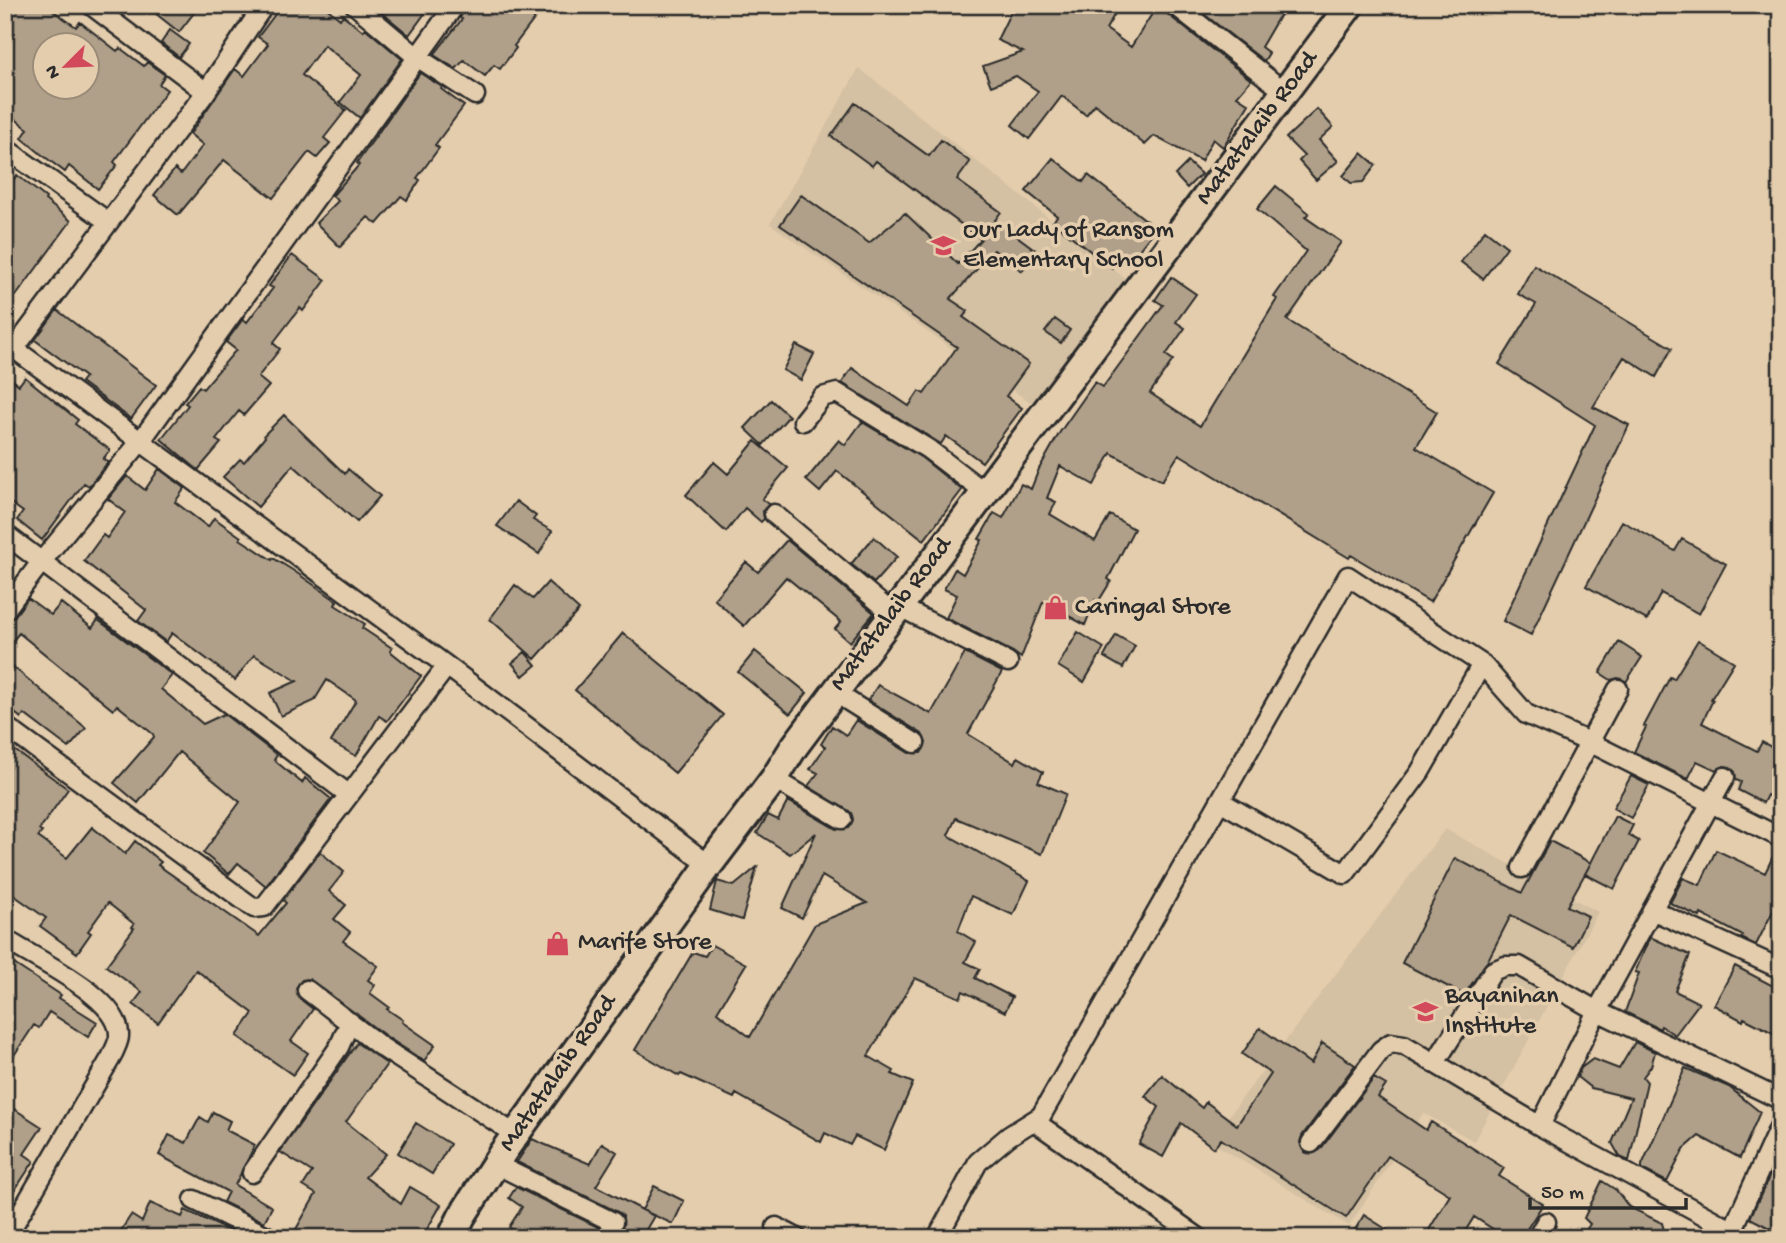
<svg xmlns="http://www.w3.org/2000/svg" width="1786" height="1243" font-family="'Gochi Hand',sans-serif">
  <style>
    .built { fill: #d4c0a2 }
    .building { fill: #b0a089; stroke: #2b2b2b; stroke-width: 2; fill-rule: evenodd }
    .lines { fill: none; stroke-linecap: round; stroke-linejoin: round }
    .street-casing { stroke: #2b2b2b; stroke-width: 23 }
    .primary-casing { stroke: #2b2b2b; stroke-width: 32 }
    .street { stroke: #e4cdad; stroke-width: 18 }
    .primary { stroke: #e4cdad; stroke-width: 26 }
    .labels { text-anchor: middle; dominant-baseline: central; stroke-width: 7; stroke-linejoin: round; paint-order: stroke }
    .street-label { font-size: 26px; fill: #2b2b2b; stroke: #e4cdad }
    .poi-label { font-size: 26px; fill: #2b2b2b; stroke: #e4cdad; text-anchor: start }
  </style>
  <rect width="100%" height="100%" fill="#e4cdad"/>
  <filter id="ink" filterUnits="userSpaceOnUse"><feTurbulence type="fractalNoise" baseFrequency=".0143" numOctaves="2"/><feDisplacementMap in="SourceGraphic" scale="14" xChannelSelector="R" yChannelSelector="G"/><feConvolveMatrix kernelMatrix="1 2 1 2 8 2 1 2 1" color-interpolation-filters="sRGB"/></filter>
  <g filter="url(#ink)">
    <path class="built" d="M859 68 1126 279 1033 404 770 224Z
      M1445 829 1598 912 1474 1141 1423 1113 1349 1226 1210 1141Z"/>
    <path class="building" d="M5 5H45L76 27 80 22 117 51 120 48 144 66 147 62 165 75 159 84 167 90 114 162 117 165 98 189 69 166 65 172 41 154 22 138 28 129 5 111ZM46 46H88V88H46Z
      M145 5H200L179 32Z
      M282 5H323L340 19 343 15 363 31 365 28 402 59 360 118 340 102 361 75 324 45 302 75 346 110 324 138 330 143 317 158 309 152 273 198 224 160 178 215 154 195 175 169 181 174 203 145 190 134 235 69 244 76 268 44 258 37Z
      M383 5H431L409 35 379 10Z
      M466 5H545L514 46 516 48 500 69 494 65 485 76 464 60 456 69 434 55 462 19 460 18Z
      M1014 5H1072L1087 13 1092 5H1120L1106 29 1131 47 1157 6 1251 80 1237 96 1249 104 1223 147 1213 139 1201 161 1154 136 1145 145 1095 104 1086 115 1062 96 1029 139 1012 125 1038 91 1016 76 991 86 983 66 1023 52 997 40Z
      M1212 5H1292L1278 18 1261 47 1269 53 1264 61 1205 15Z
      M170 30 189 44 179 57 161 43Z
      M420 73 442 87 441 89 464 106 435 145 439 148 417 178 420 180 407 200 401 196 377 224 368 217 340 247 316 223 338 201 332 196 359 165 357 163Z
      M855 103 929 156 941 140 970 162 957 180 1001 212 995 220 1037 251 1022 271 994 250 950 299 968 311 963 317 1029 364 1006 396 1022 408 982 462 946 436 941 444 842 383 852 368 909 406 919 391 924 394 957 347 780 225 801 195 869 243 905 213 958 264 981 239 876 161 872 166 831 136Z
      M1317 109 1333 127 1319 140 1338 161 1316 180 1299 161 1304 156 1286 138Z
      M1362 153 1376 165 1363 182 1351 183 1343 176Z
      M1053 158 1083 182 1088 175 1156 228 1135 255 1114 259 1112 268 1053 222 1057 216 1026 191Z
      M1188 162 1201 174 1187 188 1175 175Z
      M17 175 46 198 45 200 71 221 16 296 5 289V191Z
      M1276 186 1309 213 1305 217 1341 242 1287 320 1437 412 1416 447 1493 493 1430 602 1351 555 1349 558 1179 454 1162 481 1111 453 1094 485 1060 466 1047 498 1056 502 1050 514 1095 541 1110 515 1134 529 1108 579 1111 581 1098 602 1095 600 1085 625 1043 602 1021 658 1013 652 946 618 957 595 944 589 955 569 963 574 982 540 979 539 994 513 1003 518 1021 484 1031 489 1039 469 1060 432 1095 382 1103 387 1163 305 1155 300 1171 277 1196 294 1176 322 1185 328 1166 355 1173 360 1150 393 1200 426 1277 299 1274 297 1306 251 1257 209Z
      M1485 230 1507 247 1483 279 1461 262Z
      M292 255 326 280 303 311 300 308 273 343 280 349 258 377 269 386 244 415 239 411 216 440 221 443 198 470 161 439 188 405 185 403 199 386 203 389 236 350 226 342 243 319 247 322 273 288 269 286Z
      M1534 265 1672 348 1656 377 1624 357 1593 407 1629 425 1531 635 1503 621 1595 425 1499 364 1536 304 1518 294Z
      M57 310 156 385 131 419 81 382 85 377 35 340Z
      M1055 319 1070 330 1061 343 1045 332Z
      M796 345 814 354 801 380 783 370Z
      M5 374 19 385 25 377 78 420 75 424 110 450 103 459 108 462 89 486 84 483 42 540 17 520 23 512 5 499Z
      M771 400 789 416 763 445 745 428Z
      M284 415 345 474 348 469 380 496 357 522 293 465 258 507 223 477 240 459 244 462 265 437 264 435Z
      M862 422 922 458 962 490 924 540 837 471 820 492 806 480 839 440 845 445Z
      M755 441 788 468 762 499 769 504 763 511 764 519 761 522 745 508 726 532 686 495 714 462 728 474Z
      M159 469 185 488 175 502 208 527 214 518 241 537 240 539 272 560 273 558 294 571 337 601 335 605 365 624 362 628 392 648 390 651 421 676 387 721 379 716 356 756 331 742 356 700 327 680 314 701 281 716 270 693 297 681 254 655 235 680 172 633 166 642 138 621 146 610 84 561 103 535 107 538 125 512 108 499 127 476 145 490Z
      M516 501 536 516 533 520 552 531 539 554 497 526Z
      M1622 521 1675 551 1682 539 1726 564 1699 614 1661 593 1647 620 1586 586Z
      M874 537 897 557 874 583 851 564Z
      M787 540 874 613 850 642 835 629 841 622 786 577 744 626 714 599 746 562 758 572Z
      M548 582 579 610 535 659 490 619 515 585 533 599Z
      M28 598 51 615 61 603 92 628 98 620 172 675 161 689 203 724 224 714 277 755 274 760 302 783 305 778 331 799 266 886 238 863 229 874 203 853 240 802 179 752 138 803 114 783 154 737 153 734 117 705 113 710 19 633 5 650V621L14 617Z
      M1078 632 1104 648 1084 682 1058 666Z
      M623 633 723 715 675 773 575 690Z
      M1116 635 1135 646 1123 668 1104 657Z
      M1698 640 1734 662 1711 699 1713 700 1702 723 1757 751 1762 742 1781 752V802L1767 795 1763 803 1738 790 1741 782 1736 780 1735 772 1730 767 1724 766 1716 770 1697 761 1688 779 1634 752 1646 727 1644 726 1670 677 1674 679Z
      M1619 642 1642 657 1626 682 1618 678 1611 680 1600 673Z
      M755 651 807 693 790 714 738 672Z
      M525 652 536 665 523 676 512 663Z
      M965 653 1002 672 968 734 1015 763 1018 757 1043 772 1038 782 1066 794 1042 854 956 818 948 835 1029 881 1013 915 971 896 958 931 976 942 965 962 980 969 975 978 1012 997 1005 1012 963 991 960 998 915 978 868 1056 894 1071 892 1074 913 1083 884 1150 855 1136 850 1145 825 1133 821 1142 736 1094 734 1098 681 1074 679 1076 635 1050 693 952 705 956 712 945 746 964 717 1012 750 1037 815 924 867 903 822 876 802 918 782 908 816 833 790 854 757 833 768 815 778 820 788 801 836 829 848 828 853 820 851 813 808 786 818 773 810 769 825 747 821 744 832 726 846 735 856 720 909 753H921L926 743 922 734 868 700 878 685 931 714Z
      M5 660 86 728 69 748 24 714 21 718 5 705Z
      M13 749 68 789 39 830 42 832 38 837 67 858 92 827 125 854 135 841 161 862 158 865 259 936 286 903 283 900 320 852 344 872 329 891 346 905 334 919 350 932 343 941 378 966 368 980 375 985 370 993 389 1007 387 1009 403 1020 402 1022 435 1045 424 1061 387 1037 309 979 302 980 296 988 300 999 313 1009 291 1041 308 1053 293 1075 237 1036 253 1013 196 970 158 1023 133 1004 142 992 106 966 134 928 132 927 134 924 108 903 88 931 91 933 77 953 40 926 46 918 5 889V760Z
      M1631 776 1649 785 1631 818 1613 808Z
      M1615 816 1633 825 1628 835 1639 841 1614 889 1585 874Z
      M1550 841 1591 863 1567 906 1588 916 1573 947 1511 915 1487 962 1464 995 1402 963 1455 858 1522 893Z
      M1777 848 1781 849V907L1776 905 1756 945 1741 938 1743 936 1701 914 1700 917 1670 903 1683 878 1700 885 1716 850 1765 873Z
      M757 867 742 920 710 910 717 881 734 886Z
      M1650 937 1690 955 1675 991 1699 1003 1675 1035 1661 1026 1660 1029 1625 1012 1639 973 1635 972Z
      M5 958 61 995 59 998 97 1022 88 1037 49 1012 39 1028 34 1025 5 1069Z
      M1735 966 1781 990V1037L1744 1018 1743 1021 1714 1005Z
      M1260 1028 1311 1064 1322 1043 1355 1065 1302 1136 1300 1142 1304 1152 1310 1154 1320 1150 1374 1078 1386 1085 1378 1097 1426 1130 1431 1122 1504 1168 1499 1176 1543 1204 1521 1238H1507L1474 1217 1461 1238H1424L1450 1195 1388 1156 1346 1218 1221 1139 1214 1148 1181 1123 1163 1157 1139 1144 1159 1107 1145 1096 1162 1075 1202 1108 1206 1102 1237 1125 1271 1074 1242 1054Z
      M1635 1042 1655 1052 1651 1066 1643 1077 1647 1082 1629 1161 1620 1157 1612 1143 1631 1098 1591 1088 1577 1077 1581 1068 1593 1059 1619 1069Z
      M357 1043 387 1064 346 1122 386 1154 365 1177 401 1204 410 1187 441 1205 422 1238H291L316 1194 303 1186 312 1172 280 1152Z
      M1685 1068 1729 1087 1760 1112 1740 1158 1699 1136 1684 1149 1667 1182 1642 1169V1165Z
      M5 1103 42 1127 24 1154 34 1161 5 1205Z
      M213 1112 230 1121 226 1130 255 1145 235 1185 272 1207 264 1222 223 1202 228 1192 159 1155 169 1135 186 1143 200 1117 208 1122Z
      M416 1123 450 1144 432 1174 398 1153Z
      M532 1139 590 1164 602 1143 617 1152 596 1186 654 1216 641 1238H524L509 1227 522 1207 509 1198 516 1187 608 1232H619L623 1226V1216L618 1212 517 1162Z
      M1781 1151V1234L1750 1218Z
      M1602 1181 1616 1190 1629 1207 1662 1223 1666 1238H1581L1590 1224 1584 1218Z
      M654 1186 684 1201 673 1224 642 1210Z
      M150 1203 182 1217 185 1210 245 1238H116L131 1215 142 1222Z
      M1364 1215 1400 1238H1350Z"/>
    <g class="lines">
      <defs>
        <path id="street" d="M91 5 206 92
          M355 5 417 57 475 95
          M1175 5 1285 92
          M5 148 107 221
          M5 342 447 666 709 865
          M14 349 206 92 264 5
          M803 421 822 397 837 393 928 449 984 492
          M774 514 893 614
          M5 534 348 794
          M898 606 1008 662
          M5 610 42 561 140 442 455 5
          M834 692 915 743
          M5 726 254 908 264 907 447 666
          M774 779 842 819
          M1220 801 1345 874 1420 772 1482 664
          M1522 868 1618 689
          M1652 910 1781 969
          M5 939C34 959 121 997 119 1036 119 1042 114 1050 112 1056L6 1238
          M307 990 380 1046 516 1135
          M1435 1063 1493 971 1505 966H1519L1597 1011 1781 1100
          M1034 1121 1199 1238
          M1540 1126 1597 1011 1725 777
          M1311 1143 1381 1050 1391 1043 1404 1045 1540 1126 1746 1238
          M495 1164 613 1222
          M252 1173 339 1047 350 1022
          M194 1200 271 1238
          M776 1227 797 1238
          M937 1238 978 1162 1009 1136 1041 1116 1348 576 1482 664 1526 714 1589 742 1781 838
          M1537 1238 1546 1222
          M1729 1238 1781 1123"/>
        <path id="primary" d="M451 1238 462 1216 503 1152 709 865 774 779 794 747 1350 5"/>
      </defs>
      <use href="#street" class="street-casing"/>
      <use href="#primary" class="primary-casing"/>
      <use href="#street" class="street"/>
      <use href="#primary" class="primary"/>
    </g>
  </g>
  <defs>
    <symbol id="school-bare" viewBox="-9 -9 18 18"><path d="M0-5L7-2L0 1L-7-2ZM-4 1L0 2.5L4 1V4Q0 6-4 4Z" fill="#d1495b" stroke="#e4cdad" stroke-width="2.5" paint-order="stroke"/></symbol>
    <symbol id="shop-bare" viewBox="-9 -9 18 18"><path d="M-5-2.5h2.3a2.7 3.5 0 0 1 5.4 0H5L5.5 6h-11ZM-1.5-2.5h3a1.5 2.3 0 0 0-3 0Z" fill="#d1495b" stroke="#e4cdad" stroke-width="2.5" paint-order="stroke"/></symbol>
  </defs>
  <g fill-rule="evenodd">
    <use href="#school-bare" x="926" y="228" width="35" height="35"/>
    <use href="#shop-bare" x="1038" y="590" width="35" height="35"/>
    <use href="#shop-bare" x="540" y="926" width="35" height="35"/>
    <use href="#school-bare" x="1408" y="994" width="35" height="35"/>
  </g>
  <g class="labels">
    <g class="street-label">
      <text transform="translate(1258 129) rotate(-53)">Matatalaib Road</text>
      <text transform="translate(892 615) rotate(-53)">Matatalaib Road</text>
      <text transform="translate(559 1074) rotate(-55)">Matatalaib Road</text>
    </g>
    <g class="poi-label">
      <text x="963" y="231">Our Lady of Ransom<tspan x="963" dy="30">Elementary School</tspan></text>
      <text x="1075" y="608">Caringal Store</text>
      <text x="578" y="943">Marife Store</text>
      <text x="1445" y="997">Bayanihan<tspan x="1445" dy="30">Institute</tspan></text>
    </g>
  </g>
  <rect width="1786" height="1243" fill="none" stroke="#e4cdad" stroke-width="28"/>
  <rect x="14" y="14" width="1758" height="1215" fill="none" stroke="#2b2b2b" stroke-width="2.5" filter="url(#ink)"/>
  <g transform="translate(66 66) rotate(246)"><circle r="33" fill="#e4cdad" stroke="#9a8c79" stroke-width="2"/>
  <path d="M0-5L12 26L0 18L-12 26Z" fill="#d1495b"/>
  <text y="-10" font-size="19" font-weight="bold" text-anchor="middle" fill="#2b2b2b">N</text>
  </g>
  <path d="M1530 1198v10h156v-10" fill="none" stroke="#2b2b2b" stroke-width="3.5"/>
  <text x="1541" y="1198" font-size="21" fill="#2b2b2b" stroke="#e4cdad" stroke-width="5" paint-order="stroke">50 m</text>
</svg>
